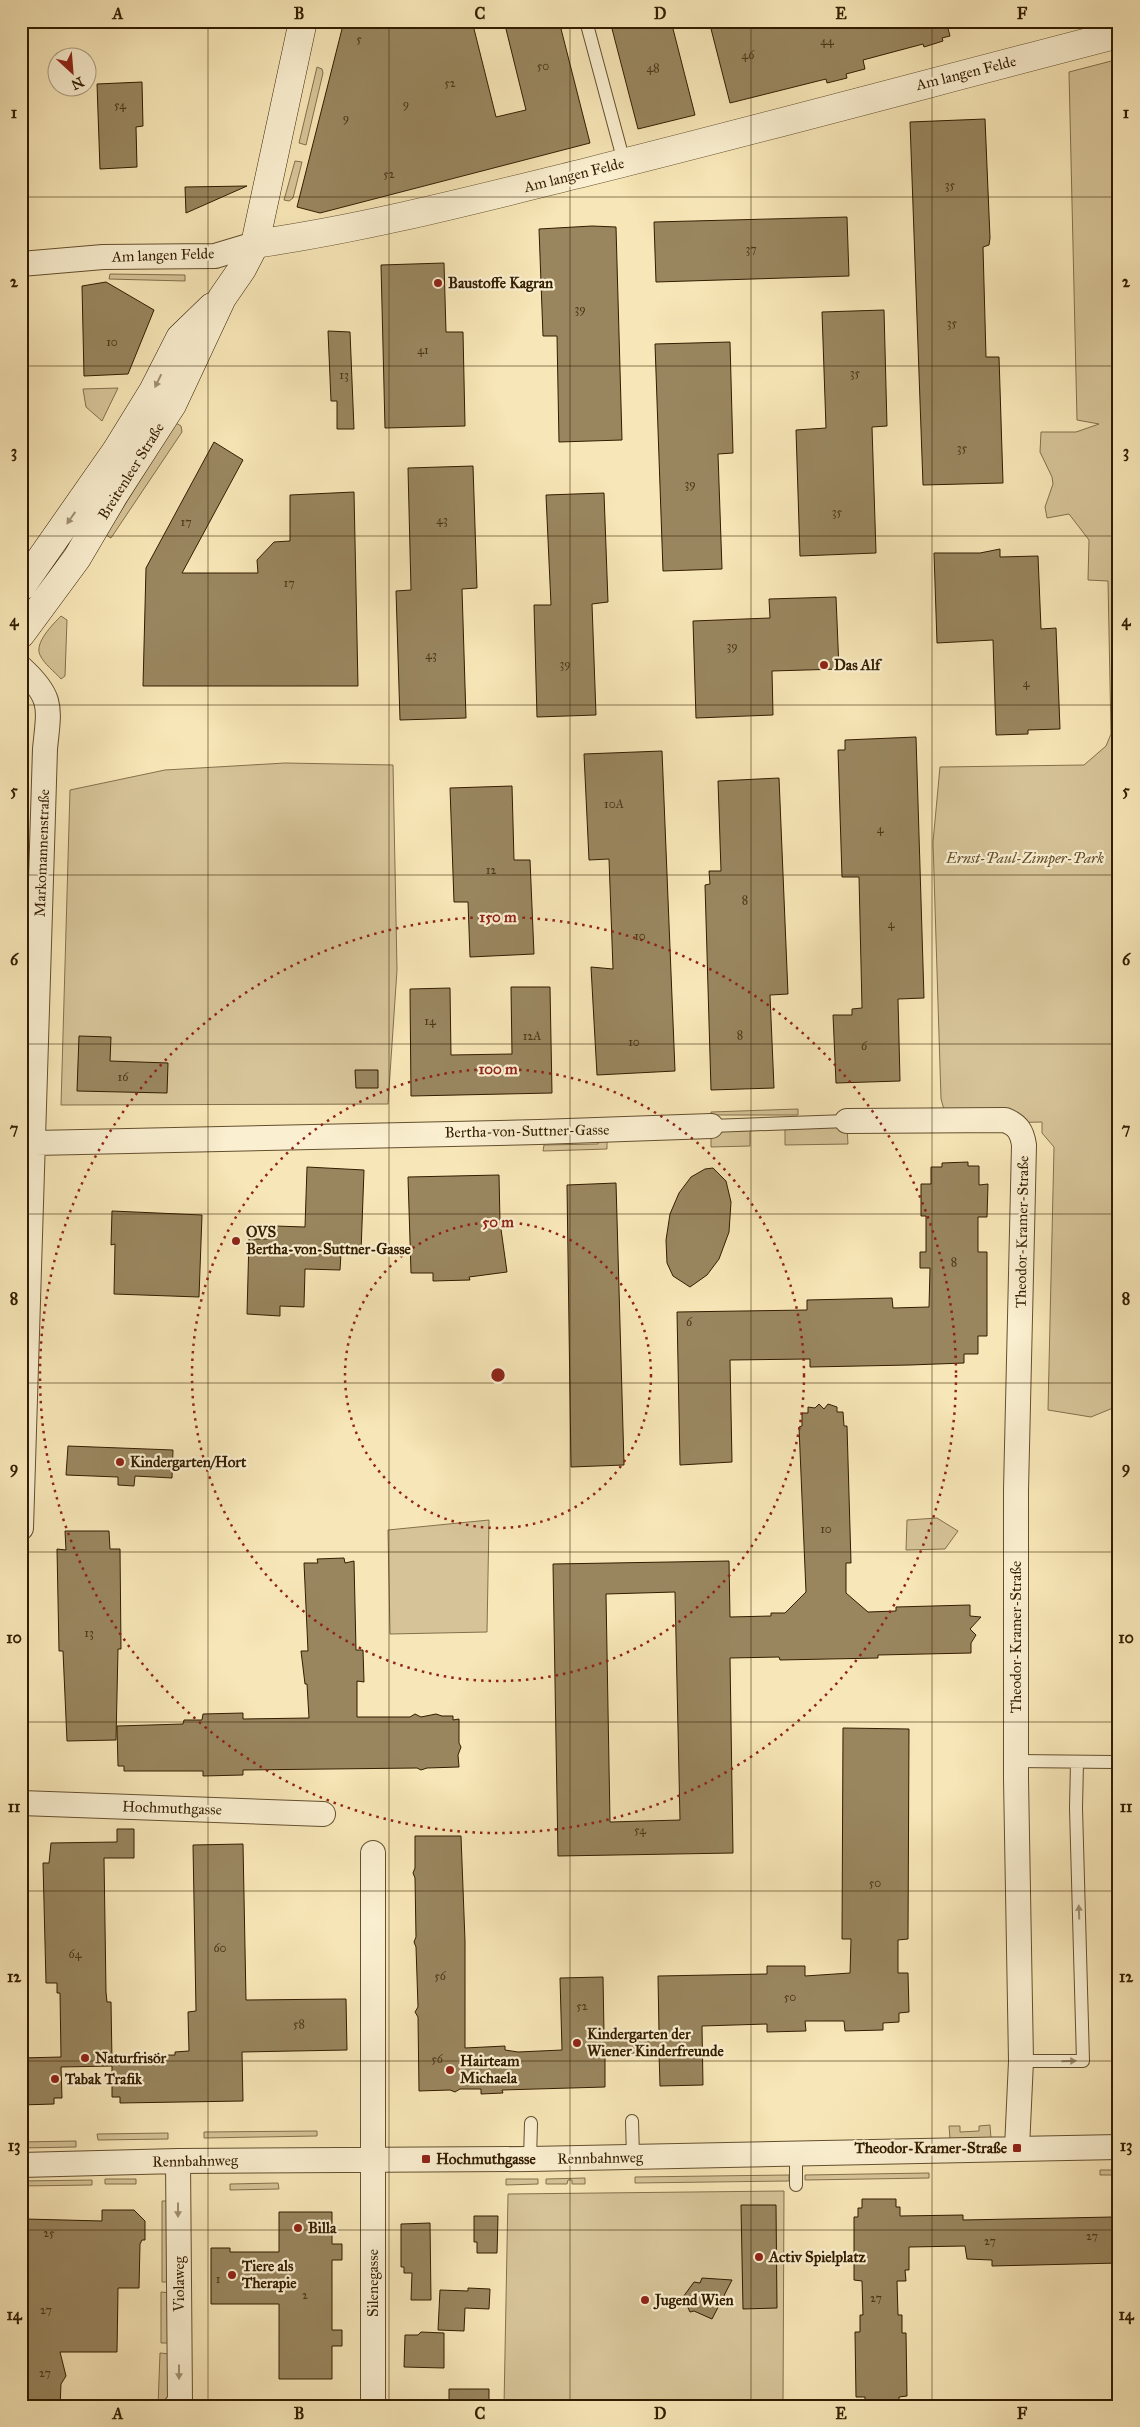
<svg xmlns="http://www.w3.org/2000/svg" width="1140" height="2427" font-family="'IM FELL Great Primer',serif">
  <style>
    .green { fill: #d6c498; stroke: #84704c }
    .building { fill: #99865f; stroke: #331d00; fill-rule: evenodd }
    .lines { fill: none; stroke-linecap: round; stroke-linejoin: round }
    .service-casing { stroke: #644f2e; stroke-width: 14 }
    .minor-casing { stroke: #644f2e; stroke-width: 26 }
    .tertiary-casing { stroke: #644f2e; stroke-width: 29 }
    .secondary-casing { stroke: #331d00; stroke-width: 29 }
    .service { stroke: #faefd0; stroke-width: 12 }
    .minor { stroke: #faefd0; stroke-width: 24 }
    .tertiary { stroke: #faefd0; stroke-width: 28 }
    .secondary { stroke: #faefd0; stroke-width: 28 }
    .oneway { fill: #a09072 }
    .grid { fill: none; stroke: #331d00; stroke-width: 1; stroke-opacity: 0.55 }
    .ring { fill: none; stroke: #8f2418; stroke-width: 2.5; stroke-dasharray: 2.5 5 }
    .poi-dot { fill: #8f2418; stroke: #faefd0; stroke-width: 2 }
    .labels { text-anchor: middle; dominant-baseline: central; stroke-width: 4.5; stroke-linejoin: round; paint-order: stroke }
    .number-label { font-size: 12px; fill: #4c3718 }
    .street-label { font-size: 15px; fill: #331d00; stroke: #faefd0 }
    .poi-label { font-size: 15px; font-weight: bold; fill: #331d00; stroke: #faefd0; text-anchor: start }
    .park-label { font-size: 15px; font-style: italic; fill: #644f2e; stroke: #faefd0 }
    .centre { fill: #8f2418; stroke: #faefd0; stroke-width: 2.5 }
    .ring-label { font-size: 15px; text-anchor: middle; font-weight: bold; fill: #8f2418; stroke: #faefd0; stroke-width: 4.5; stroke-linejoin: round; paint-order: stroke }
    .neatline { fill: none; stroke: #331d00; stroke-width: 2 }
    .grid-label { font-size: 16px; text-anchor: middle; font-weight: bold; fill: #331d00 }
  </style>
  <rect width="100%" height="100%" fill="#f7e6b7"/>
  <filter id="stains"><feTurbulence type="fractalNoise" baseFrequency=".004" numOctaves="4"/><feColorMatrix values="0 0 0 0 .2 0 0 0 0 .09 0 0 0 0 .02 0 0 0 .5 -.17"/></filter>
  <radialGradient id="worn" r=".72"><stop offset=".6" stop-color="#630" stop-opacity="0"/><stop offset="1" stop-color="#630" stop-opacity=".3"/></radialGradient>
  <path class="green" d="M1119 59V1413L1113 1408 1091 1417 1048 1410 1054 1147 1042 1133V1122L948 1124 941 1099 933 842 940 767 1084 765 1106 746 1111 734 1108 581 1088 580 1089 540 1069 514 1047 518 1045 507 1053 484 1052 477 1040 452 1041 432H1076L1099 424 1077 420 1069 72Z
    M317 67 322 69 323 73 306 145 299 143Z
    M295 161 302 162 293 198 289 201 284 200Z
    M110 274 185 275V281L109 279Z
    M118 388 102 421 86 407 83 389Z
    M176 423 181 426 182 432 111 538 106 535Z
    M61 616 67 620 65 676 61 679C55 672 44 664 40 655 34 643 53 624 61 616Z
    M285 763 393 765 397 970 388 1104 61 1105 70 790 165 770Z
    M798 1109V1115H711V1112Z
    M845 1127 847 1128 848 1144 785 1145V1128Z
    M750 1128V1146L711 1147V1133Z
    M599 1139 607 1141V1149L543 1151 544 1145 598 1144Z
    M937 1518 958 1531 945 1549 906 1550 907 1520Z
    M489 1520 487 1632 390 1634 388 1530Z
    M990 2125 991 2139H950L949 2126H960V2132L979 2131V2126Z
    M317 2131V2136L204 2138V2132Z
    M168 2133V2139L98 2140 97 2134Z
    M76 2141V2147L21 2148V2142Z
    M1100 2170H1119V2175H1100Z
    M929 2173V2178L805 2180V2175Z
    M789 2175V2181L635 2183V2177Z
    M585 2178V2184H572V2180H568L567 2184H546V2179Z
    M105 2179H136V2184H105Z
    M506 2179H538V2184L506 2185Z
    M92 2180V2185L21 2186V2181Z
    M278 2183 279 2189 230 2190V2184Z
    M784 2191 783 2406H504L508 2194Z
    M162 2201H173L171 2282H162Z
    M161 2292 171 2293 170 2343H161Z
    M160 2353 170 2354 168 2406H158Z"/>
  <path class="building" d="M344 21H472L496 117 526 110 504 21H559L590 143 320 213 297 207Z
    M610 21H671L695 115 638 129Z
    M709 21H946L950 36 942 38 943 41 924 47 923 44 863 60 865 69 846 74 847 78 827 83 826 79 730 103Z
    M142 82 143 126 136 127 137 167 100 169 97 84Z
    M985 119 990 238 989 245 983 247 986 357H999L1003 483 923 485 910 122Z
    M247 186 186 213 185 187Z
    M847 217 849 276 656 282 654 222Z
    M592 226 616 227 622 440 559 442 557 336H543L539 229Z
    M444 263 446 332H463L465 426 385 428 381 265Z
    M106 282 154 310 128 374 84 376 82 286Z
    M884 310 887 426 872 427 876 553 800 556 796 430 826 428 822 312Z
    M328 331 350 332 354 429H337V401H331Z
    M730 342 733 453 718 454 722 569 663 571 655 344Z
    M214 442 243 460 182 573H258L257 560 274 542 290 541V495L354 492 358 686H143L146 568Z
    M473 466 477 588 462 589 466 718 400 720 396 591 411 590 408 468Z
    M604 493 608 602 592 604 596 715 537 717 534 605H551L546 495Z
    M1000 549V557L1038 556 1041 629 1056 628 1060 729 1028 730V734L996 735 993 640 937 643 934 553H980Z
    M836 597 839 669 772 671 773 715 696 718 693 621 770 618 769 599Z
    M916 737 924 998 898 999 900 1081 836 1083 833 1015H852V1009L862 1008 859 877H842L838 750H845V740Z
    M662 751 675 1071 597 1075 591 967 613 969 609 859 589 860 584 754Z
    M779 778 788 994 770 995 774 1088 711 1090 705 885 710 884 709 871H721L718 781Z
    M512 786 514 860H530L534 954 470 957 468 902H454L450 788Z
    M511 987H550L552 1093 411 1096 410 989 450 988 451 1055 512 1054Z
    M79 1036 111 1037 110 1061 168 1063 167 1093 77 1091Z
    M355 1070H378V1088H356Z
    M968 1162V1166H979V1185L988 1184 987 1217H978V1252H987V1336H978V1354H964V1363L910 1365 810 1367V1359L730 1360 732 1462 680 1465 677 1312 807 1310V1300L892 1298 893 1308 929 1307 930 1268H920V1252H926V1216H921V1184H931V1167H942V1163Z
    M307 1167 364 1170 361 1252 341 1253 340 1270 305 1269 304 1307 280 1306V1316L247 1314 249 1239H274L275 1226 305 1227Z
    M713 1168 726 1181 731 1202 729 1232 719 1259 707 1275 690 1287 673 1276 667 1263 666 1240 670 1214 679 1193 691 1177 705 1169Z
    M499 1175 500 1222 507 1272 469 1277 470 1280 433 1281V1273H411L408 1177Z
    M616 1183 624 1465 571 1467 567 1185Z
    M112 1211 202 1215 199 1297 114 1294 115 1244 111 1245Z
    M819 1404 824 1409 828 1404 837 1407V1412H843L844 1426H847L851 1563H846V1593L868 1612 896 1611V1607L970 1605V1616L981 1617 970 1629 976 1635 971 1643V1653L878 1655V1658L780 1660 779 1657 730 1658 733 1853 558 1856 553 1564 729 1561 730 1617 771 1616V1613H785L806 1592 799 1427 802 1426V1413H808V1407L815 1408ZM675 1592 680 1820 610 1822 606 1594Z
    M68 1446 173 1450 172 1478 135 1476 134 1486 118 1485V1477L66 1475Z
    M65 1531H109L110 1549H120L121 1649H118L116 1740 67 1741 63 1651H59L57 1549 66 1550Z
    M344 1558 345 1563 354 1561 356 1650H363L364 1682 357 1681V1717H410L415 1714 421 1717 436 1714 442 1716H453V1720L459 1719V1743L461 1747 458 1755 459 1767 427 1768 421 1770 417 1768 243 1770V1775L203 1776V1771H124V1766H118L117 1726 183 1724 184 1720H202L203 1714 243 1713V1719L309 1718 307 1684H305L301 1651H308L304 1563H318L317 1559Z
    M843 1728 909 1729 908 1939 898 1940V1973H908L909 2012 899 2013V2022L883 2023V2030L845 2031 844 2021H805L806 2031 767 2032V2024L702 2026 703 2085 660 2086 659 2052 605 2054V2087L502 2090 503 2093 481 2094V2089H460L455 2092 450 2090 419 2091 418 2017 415 2012 418 2007 416 1947 414 1942 416 1937 415 1878 413 1873 415 1868V1836H461L465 1941V2048L505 2046V2050L518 2052 562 2050 560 1978 603 1977 604 2034 659 2033 658 1976 767 1974V1966H805V1976L850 1973 851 1939H842Z
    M117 1829H134V1858H104L106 1992 107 2002H111L112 2061V2056L175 2055V2052L189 2051 188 2012 196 2011 193 1845 243 1844 246 2000 346 1999 347 2050 242 2052 243 2101 120 2103V2097H112V2066L61 2067 62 2098H54V2104L21 2105V2058L61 2057 60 1993H57V1983H46L43 1863H49L51 1843 117 1842Z
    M862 2199H896V2207H900V2216L963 2215V2220L1113 2217 1114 2224H1119V2263L992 2266V2260L967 2259 965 2246 909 2247V2270H905L906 2281H897L898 2315H902V2333H906L907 2396 899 2397V2406H865V2397H856L855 2332H860V2315H863L862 2281 854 2280V2217H858V2208H862Z
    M741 2205H776L777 2308 743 2309Z
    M102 2210H134L145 2221V2240H142L140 2244 139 2288H118L117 2352H60L66 2376 61 2384 60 2406H28V2394H24L26 2219 102 2221Z
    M279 2212H332V2244H342V2260H332V2330H342V2346H332V2379H279V2304H211V2248H230V2252H279Z
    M474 2216H498L497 2253H477V2242H474Z
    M430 2223 431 2300H411L412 2273H404V2267H401V2224Z
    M702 2278 732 2280 712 2319 694 2311 690 2312 683 2297 694 2282 700 2283Z
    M468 2288 490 2289 489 2309 465 2308 464 2331 438 2330 440 2290 468 2291Z
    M421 2332 444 2333V2368L404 2367 405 2335H418Z
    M449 2389H489V2406H449Z"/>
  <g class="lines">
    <defs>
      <path id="service" d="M586 21 624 162
        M711 1126 847 1121
        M1016 1761 1114 1762
        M1021 2061H1083L1076 1808 1077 1762
        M632 2121 633 2157
        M530 2159 531 2123
        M796 2185V2153"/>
      <path id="minor" d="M21 264 103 257 215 256 255 244
        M21 668C54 698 49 708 45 749L21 1528
        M847 1121 1005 1120C1018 1125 1022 1132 1024 1145L1016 1490V1779L1021 2061 1017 2148
        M35 1143 539 1132 711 1126
        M21 1803 323 1814
        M373 1853V2406
        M21 2165 178 2161 530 2159 1119 2147
        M176 2406 180 2402 178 2161"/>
      <path id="tertiary" d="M255 244C367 228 477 199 587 172 764 128 941 80 1119 34"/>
      <path id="secondary" d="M21 587 116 451 153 391 180 338 212 307
        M21 634 77 558 114 495 172 405 222 298 242 269 255 244 303 21"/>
    </defs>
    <use href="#service" class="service-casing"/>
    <use href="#minor" class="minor-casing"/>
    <use href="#tertiary" class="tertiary-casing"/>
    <use href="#secondary" class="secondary-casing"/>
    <use href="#service" class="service"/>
    <use href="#minor" class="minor"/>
    <use href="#tertiary" class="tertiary"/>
    <use href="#secondary" class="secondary"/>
  </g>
  <defs><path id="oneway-solid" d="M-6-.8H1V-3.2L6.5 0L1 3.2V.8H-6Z" transform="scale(1.25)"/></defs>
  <g class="oneway">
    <use href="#oneway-solid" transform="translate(158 381) rotate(116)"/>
    <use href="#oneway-solid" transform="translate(71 518) rotate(125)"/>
    <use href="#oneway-solid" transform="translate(1079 1912) rotate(-92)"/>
    <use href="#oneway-solid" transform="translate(1069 2061) rotate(-1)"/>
    <use href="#oneway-solid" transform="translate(178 2210) rotate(90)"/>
    <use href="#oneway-solid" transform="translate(179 2372) rotate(90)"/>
  </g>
  <path class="grid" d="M208 21V2406M389 21V2406M570 21V2406M751 21V2406M932 21V2406M21 197H1119M21 366H1119M21 536H1119M21 705H1119M21 875H1119M21 1044H1119M21 1214H1119M21 1383H1119M21 1552H1119M21 1722H1119M21 1891H1119M21 2061H1119M21 2230H1119"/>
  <g class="ring">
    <circle cx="498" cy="1375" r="153"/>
    <circle cx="498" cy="1375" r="306"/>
    <circle cx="498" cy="1375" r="458"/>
  </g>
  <g class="poi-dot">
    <circle cx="438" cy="283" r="5"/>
    <circle cx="824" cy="665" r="5"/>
    <circle cx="236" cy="1241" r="5"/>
    <circle cx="120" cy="1462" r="5"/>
    <circle cx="577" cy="2043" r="5"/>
    <circle cx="85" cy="2058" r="5"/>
    <circle cx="450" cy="2070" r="5"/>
    <circle cx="55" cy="2079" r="5"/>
    <rect x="1012" y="2143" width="10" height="10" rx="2.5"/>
    <rect x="421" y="2154" width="10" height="10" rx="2.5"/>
    <circle cx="298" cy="2228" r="5"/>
    <circle cx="759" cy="2257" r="5"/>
    <circle cx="232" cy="2275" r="5"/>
    <circle cx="645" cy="2300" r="5"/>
  </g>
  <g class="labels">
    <g class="number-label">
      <text x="359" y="39">5</text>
      <text x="827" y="41">44</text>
      <text x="748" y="55">46</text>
      <text x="543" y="66">50</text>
      <text x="653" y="68">48</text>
      <text x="450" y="83">52</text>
      <text x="406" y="104">9</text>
      <text x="120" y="105">54</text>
      <text x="346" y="118">9</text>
      <text x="389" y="174">52</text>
      <text x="950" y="185">35</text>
      <text x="751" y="249">37</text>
      <text x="580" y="309">39</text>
      <text x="952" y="323">35</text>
      <text x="112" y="342">10</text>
      <text x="423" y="350">41</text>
      <text x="855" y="373">35</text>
      <text x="344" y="375">13</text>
      <text x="962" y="448">35</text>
      <text x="690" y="484">39</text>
      <text x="837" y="512">35</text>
      <text x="442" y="520">43</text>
      <text x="186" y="522">17</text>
      <text x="289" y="583">17</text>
      <text x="732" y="646">39</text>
      <text x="431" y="655">43</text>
      <text x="565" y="664">39</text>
      <text x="1026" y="683">4</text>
      <text x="614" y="804">10A</text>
      <text x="880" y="829">4</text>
      <text x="491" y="870">12</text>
      <text x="745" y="900">8</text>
      <text x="891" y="924">4</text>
      <text x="640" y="936">10</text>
      <text x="430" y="1021">14</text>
      <text x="740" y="1035">8</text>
      <text x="532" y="1036">12A</text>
      <text x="634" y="1042">10</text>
      <text x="864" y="1046">6</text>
      <text x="123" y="1077">16</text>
      <text x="954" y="1262">8</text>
      <text x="689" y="1322">6</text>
      <text x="826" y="1529">10</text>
      <text x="89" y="1633">13</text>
      <text x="640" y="1830">54</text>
      <text x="875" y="1883">50</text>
      <text x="220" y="1948">60</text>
      <text x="75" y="1954">64</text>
      <text x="440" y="1976">56</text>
      <text x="790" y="1997">50</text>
      <text x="582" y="2006">52</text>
      <text x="299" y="2024">58</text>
      <text x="437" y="2059">56</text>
      <text x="49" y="2233">25</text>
      <text x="1092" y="2236">27</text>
      <text x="990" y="2241">27</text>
      <text x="218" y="2279">1</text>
      <text x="305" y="2295">2</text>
      <text x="876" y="2298">27</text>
      <text x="46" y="2310">27</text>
      <text x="45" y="2373">27</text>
    </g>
    <g class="street-label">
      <text transform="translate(966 73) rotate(-14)">Am langen Felde</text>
      <text transform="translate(574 175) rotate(-14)">Am langen Felde</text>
      <text transform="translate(163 255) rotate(-2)">Am langen Felde</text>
      <text transform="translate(131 471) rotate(-58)">Breitenleer Straße</text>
      <text transform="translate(42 853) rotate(-88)">Markomannenstraße</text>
      <text transform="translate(527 1131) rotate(-1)">Bertha-von-Suttner-Gasse</text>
      <text transform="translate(1022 1232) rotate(-89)">Theodor-Kramer-Straße</text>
      <text transform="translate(1016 1637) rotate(-90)">Theodor-Kramer-Straße</text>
      <text transform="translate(172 1808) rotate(2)">Hochmuthgasse</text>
      <text transform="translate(600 2158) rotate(-1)">Rennbahnweg</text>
      <text transform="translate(195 2161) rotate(-1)">Rennbahnweg</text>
      <text transform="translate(373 2283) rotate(-90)">Silenegasse</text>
      <text transform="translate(179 2284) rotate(-90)">Violaweg</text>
    </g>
    <g class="poi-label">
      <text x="448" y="283">Baustoffe Kagran</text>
      <text x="834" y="665">Das Alf</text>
      <text x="246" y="1232">OVS<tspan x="246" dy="17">Bertha-von-Suttner-Gasse</tspan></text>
      <text x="130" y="1462">Kindergarten/Hort</text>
      <text x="587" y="2034">Kindergarten der<tspan x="587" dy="17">Wiener Kinderfreunde</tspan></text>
      <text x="95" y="2058">Naturfrisör</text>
      <text x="460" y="2061">Hairteam<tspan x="460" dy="17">Michaela</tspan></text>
      <text x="65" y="2079">Tabak Trafik</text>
      <text x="1007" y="2148" text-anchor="end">Theodor-Kramer-Straße</text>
      <text x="436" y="2159">Hochmuthgasse</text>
      <text x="308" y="2228">Billa</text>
      <text x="769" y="2257">Activ Spielplatz</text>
      <text x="242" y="2266">Tiere als<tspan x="242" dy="17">Therapie</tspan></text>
      <text x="655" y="2300">Jugend Wien</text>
    </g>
    <g class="park-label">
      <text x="1025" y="858">Ernst-Paul-Zimper-Park</text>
    </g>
  </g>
  <circle cx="498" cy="1375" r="8" class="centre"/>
  <g class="ring-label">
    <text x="498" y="922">150 m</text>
    <text x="498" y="1074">100 m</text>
    <text x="498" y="1227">50 m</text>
  </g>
  <rect width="1140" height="2427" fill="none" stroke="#f7e6b7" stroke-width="55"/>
  <g transform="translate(72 72) rotate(154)"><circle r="24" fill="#faefd0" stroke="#aa9b7d"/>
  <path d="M0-4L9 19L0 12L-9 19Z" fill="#8f2418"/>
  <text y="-8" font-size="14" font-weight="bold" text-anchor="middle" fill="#331d00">N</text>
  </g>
  <rect x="28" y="28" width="1084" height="2372" class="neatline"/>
  <g class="grid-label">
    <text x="118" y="19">A</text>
    <text x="299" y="19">B</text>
    <text x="480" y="19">C</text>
    <text x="660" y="19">D</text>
    <text x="841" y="19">E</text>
    <text x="1022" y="19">F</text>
    <text x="14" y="118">1</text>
    <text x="1126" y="118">1</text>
    <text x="14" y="287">2</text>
    <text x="1126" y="287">2</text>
    <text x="14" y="457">3</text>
    <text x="1126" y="457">3</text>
    <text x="14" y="626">4</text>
    <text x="1126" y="626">4</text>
    <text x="14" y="796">5</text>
    <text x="1126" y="796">5</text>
    <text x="14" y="965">6</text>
    <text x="1126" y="965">6</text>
    <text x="14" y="1134">7</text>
    <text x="1126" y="1134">7</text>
    <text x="14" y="1304">8</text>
    <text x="1126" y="1304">8</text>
    <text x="14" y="1473">9</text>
    <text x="1126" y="1473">9</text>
    <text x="14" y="1643">10</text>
    <text x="1126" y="1643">10</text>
    <text x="14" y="1812">11</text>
    <text x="1126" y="1812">11</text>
    <text x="14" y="1982">12</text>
    <text x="1126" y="1982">12</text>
    <text x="14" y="2151">13</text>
    <text x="1126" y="2151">13</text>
    <text x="14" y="2320">14</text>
    <text x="1126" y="2320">14</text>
    <text x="118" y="2419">A</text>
    <text x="299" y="2419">B</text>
    <text x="480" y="2419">C</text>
    <text x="660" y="2419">D</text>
    <text x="841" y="2419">E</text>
    <text x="1022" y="2419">F</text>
  </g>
  <rect width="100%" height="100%" filter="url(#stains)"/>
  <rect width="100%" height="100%" fill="url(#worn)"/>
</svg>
